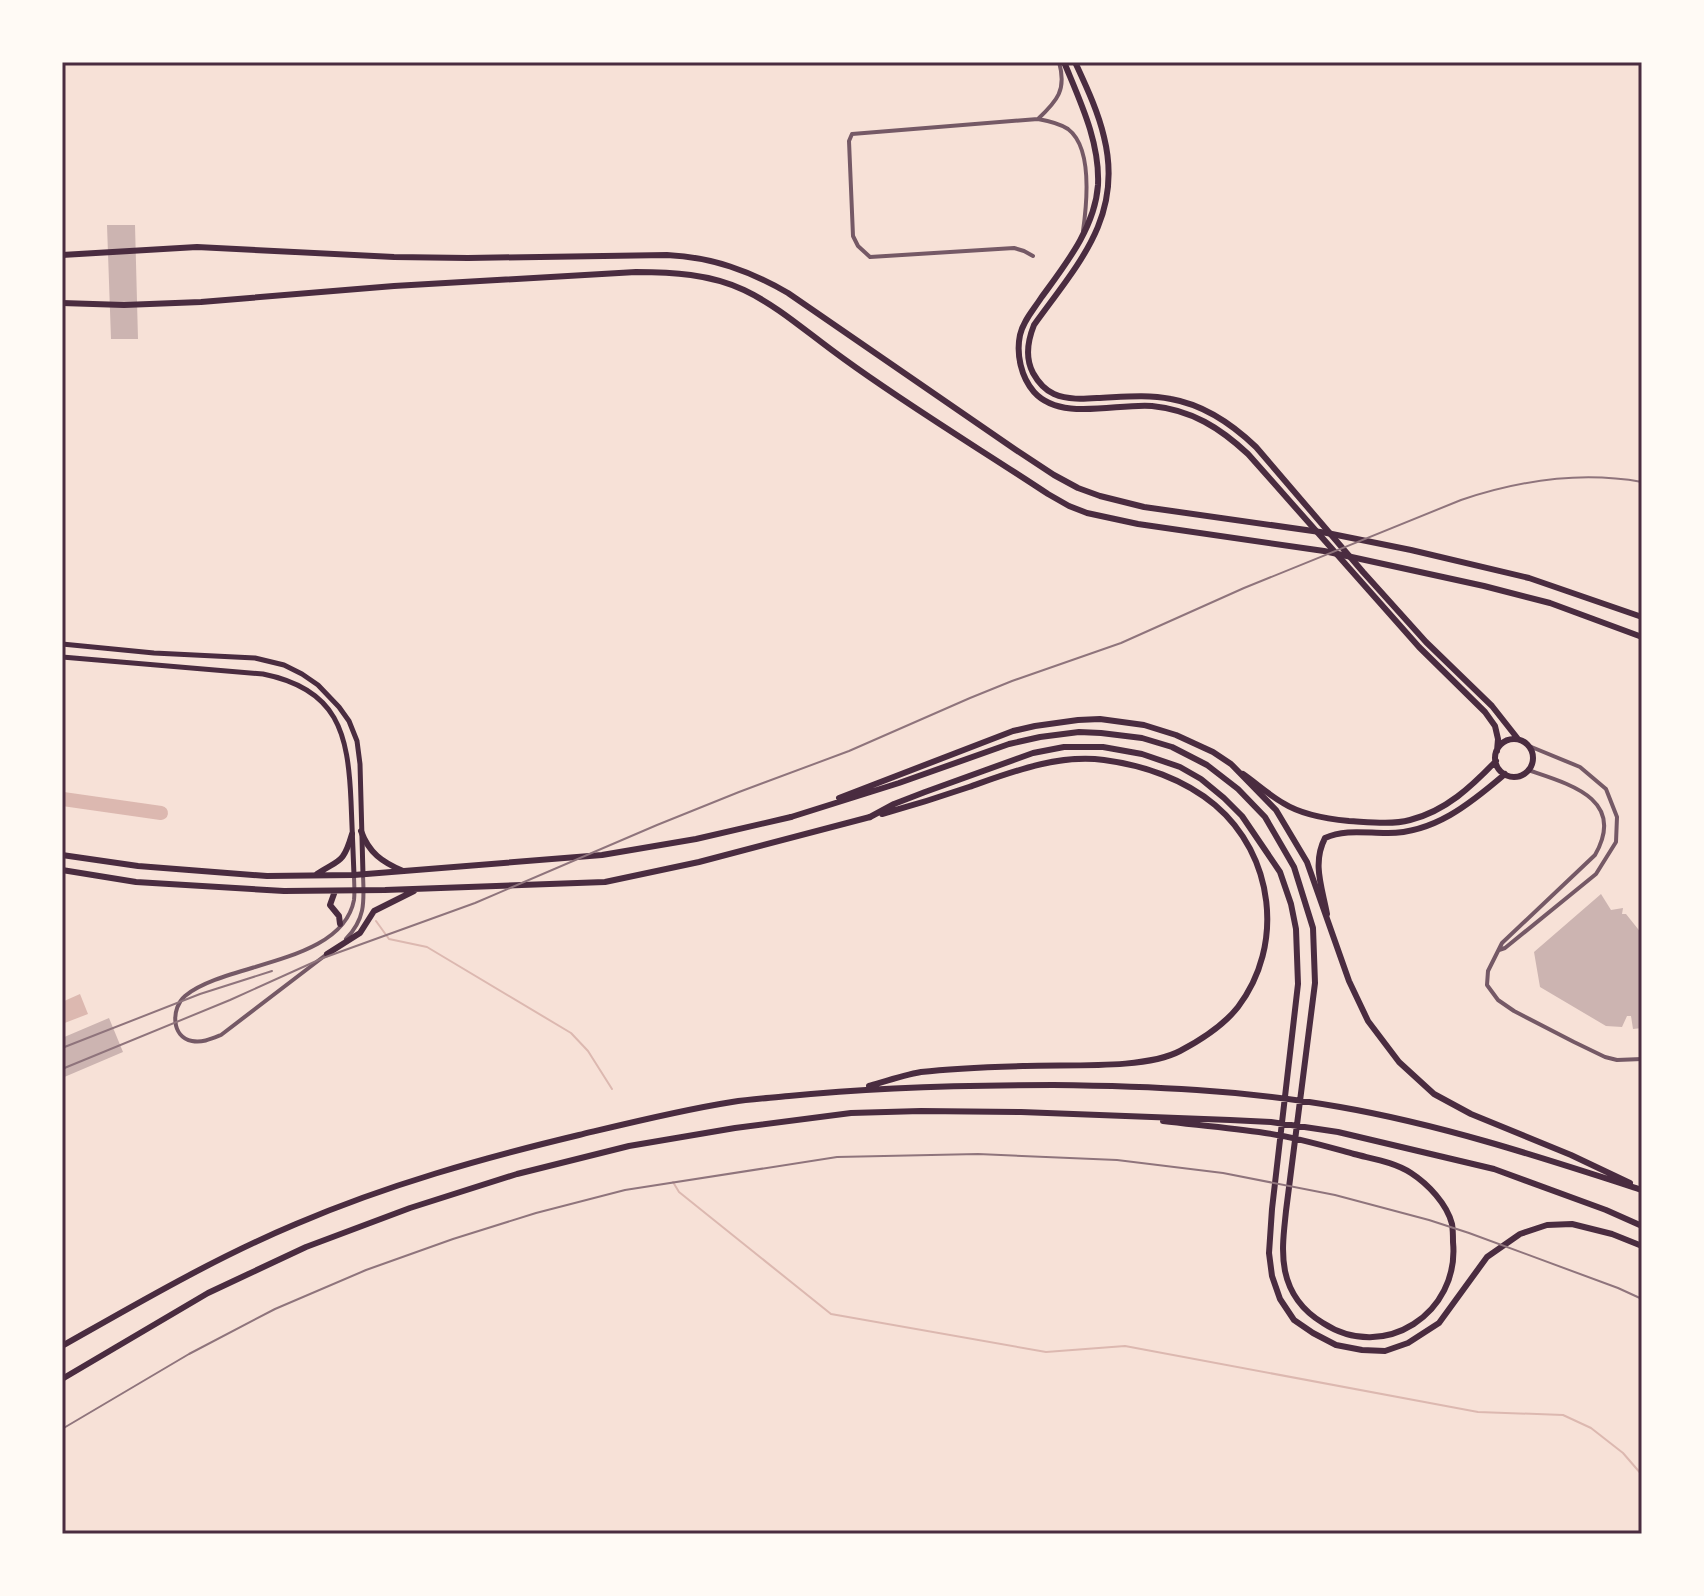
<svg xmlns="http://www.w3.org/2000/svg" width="1704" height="1596" font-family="Ubuntu,sans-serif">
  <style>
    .water { fill: #dcb8b0 }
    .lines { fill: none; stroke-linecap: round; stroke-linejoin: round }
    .stream { stroke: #dcb8b0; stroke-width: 2 }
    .river { stroke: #dcb8b0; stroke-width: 14 }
    .building { fill: #ccb4b1 }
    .minor { stroke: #755966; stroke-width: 4 }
    .secondary { stroke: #4a2c40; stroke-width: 5 }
    .primary { stroke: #4a2c40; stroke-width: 6 }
    .trunk { stroke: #4a2c40; stroke-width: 6 }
    .motorway { stroke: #4a2c40; stroke-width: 6 }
    .rail { stroke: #8f747c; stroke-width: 2 }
    .neatline { fill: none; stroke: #4a2c40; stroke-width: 3 }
  </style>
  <rect width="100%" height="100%" fill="#f7e1d7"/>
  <path class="water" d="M80 994 88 1014 62 1024V1002Z"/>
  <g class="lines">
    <path class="stream" d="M376 921 389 939 427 947 571 1033 588 1051 612 1089
      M673 1182 679 1192 831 1314 1046 1352 1125 1346 1478 1412 1563 1415 1591 1428 1623 1453 1642 1475"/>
    <path class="river" d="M63 799 161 813"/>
  </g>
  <path class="building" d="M107 225H135L138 339H111Z
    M1601 894 1611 910 1623 908 1622 914H1626L1642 934V1028L1633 1029 1631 1016H1627L1622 1027 1606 1026 1540 987 1534 952Z
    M109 1018 123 1052 62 1078V1038Z"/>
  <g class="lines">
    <path class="minor" d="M1038 119C1057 101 1067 90 1059 62
      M1033 256 1024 251 1014 248 870 257 858 246 853 236 849 141 852 134 1038 119C1049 121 1059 123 1068 129 1093 148 1087 203 1083 231
      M1528 770C1569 784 1627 799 1595 855L1502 943 1488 971 1487 985 1498 1000 1514 1011 1574 1042 1605 1057 1617 1060 1642 1059
      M346 939C366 918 364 901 363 875
      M1499 950 1505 948 1596 874 1616 842 1617 817 1606 789 1580 767 1529 746
      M327 954 221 1035C211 1039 202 1043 192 1041 171 1037 171 1008 185 996 226 962 342 964 354 900 355 892 354 883 354 875"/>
    <path class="secondary" d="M62 644 154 653 255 658 284 665 302 674 318 685 339 707 349 721 357 741 360 764 363 875
      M62 657 263 674C338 689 348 733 351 801 352 826 353 850 354 875"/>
    <path class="primary" d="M1064 62C1080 101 1100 142 1098 185 1095 228 1065 265 1041 298 1034 309 1023 321 1020 335 1016 354 1021 377 1034 392 1061 422 1117 403 1152 406 1192 410 1220 428 1248 454L1419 647 1485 712 1495 726 1498 739 1497 751
      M1075 62C1086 86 1098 111 1104 137 1124 217 1077 265 1034 325 1028 340 1025 358 1033 373 1038 382 1045 390 1054 394 1068 400 1083 399 1097 398 1122 397 1147 394 1171 399 1205 405 1232 424 1256 447L1363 572 1426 642 1492 706 1518 739
      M1495 758a19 19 0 1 1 38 0a19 19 0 1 1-38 0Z
      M1243 774C1256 783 1269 795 1283 803 1302 815 1327 819 1349 821 1368 822 1391 825 1410 820 1446 811 1472 786 1496 761
      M361 831C369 853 382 862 403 871
      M62 855 138 866 267 876 354 875 602 855 696 839 791 817
      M62 870 136 882 284 891 385 890 605 882 699 862 870 817
      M317 874C339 859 343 865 352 834
      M335 891 330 905 339 916 340 924
      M1327 914C1322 887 1312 863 1325 838 1344 829 1366 833 1386 833 1433 834 1470 804 1505 774
      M327 954 360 933 374 911 414 891"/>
    <path class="trunk" d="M839 798 1013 731 1035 726 1078 720 1100 719 1144 725 1176 735 1213 752 1231 764 1276 810 1307 862 1349 981 1368 1021 1399 1062 1434 1094 1471 1114 1571 1155 1630 1183
      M791 817 899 783 1009 744 1040 737 1079 732 1101 733 1142 738 1172 747 1207 765 1238 789 1265 817 1294 867 1313 928 1315 983 1286 1211C1284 1231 1281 1251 1285 1271 1290 1295 1303 1311 1323 1323 1384 1363 1460 1313 1453 1242 1453 1236 1453 1230 1452 1224 1447 1204 1428 1184 1411 1173 1394 1162 1373 1159 1354 1154 1325 1146 1295 1137 1265 1133 1231 1128 1197 1125 1163 1121
      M870 817 894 804 925 792 1033 753 1064 747H1103L1142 754 1180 767 1201 779 1224 798 1242 816 1280 872 1291 904 1296 929 1298 984 1272 1209 1269 1253 1272 1276 1280 1299 1294 1320 1313 1333 1336 1345 1362 1350 1385 1351 1408 1343 1439 1323 1487 1257 1520 1234 1547 1225 1572 1224 1612 1234 1642 1246
      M869 1086C886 1081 904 1075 921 1072 955 1068 990 1067 1024 1066 1066 1064 1144 1070 1180 1051 1201 1040 1223 1026 1238 1007 1285 945 1274 855 1215 805 1184 779 1143 765 1104 760 1057 754 1012 772 969 787 940 797 911 806 882 814
      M62 1346C138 1303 215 1258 296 1224 387 1185 483 1158 579 1135 629 1123 681 1110 732 1102 751 1099 770 1098 789 1096 877 1087 965 1085 1053 1085 1149 1086 1245 1090 1340 1107 1443 1125 1543 1158 1642 1190
      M62 1379 208 1293 306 1247 410 1208 517 1174 629 1146 735 1128 851 1113 921 1111 1021 1112 1230 1120 1271 1122 1338 1132 1494 1169 1606 1210 1642 1226"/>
    <path class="motorway" d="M62 255 197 247 394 257 468 258 667 255C712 257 750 271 788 293L1016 450 1054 475 1078 488 1100 496 1144 507 1327 533 1411 550 1529 578 1642 617
      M62 303 124 305 201 302 394 286 636 272C672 272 710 274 744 290 780 307 811 336 844 359 910 407 980 449 1048 494L1069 506 1087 513 1138 524 1324 551 1484 586 1550 603 1642 637"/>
    <path class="rail" d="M62 1048 200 994 272 971
      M62 1069 230 1000 323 958 475 903 657 825 739 792 849 751 970 698 1012 681 1121 643 1244 588 1461 500C1520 480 1580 471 1642 482
      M62 1429 189 1354 275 1309 366 1270 453 1239 536 1213 625 1190 837 1157 978 1154 1117 1160 1223 1173 1335 1195 1429 1220 1469 1233 1618 1288 1642 1299"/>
  </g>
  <rect width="1704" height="1596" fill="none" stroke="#fffaf5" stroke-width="128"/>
  <rect x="64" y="64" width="1576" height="1468" class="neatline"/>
</svg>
